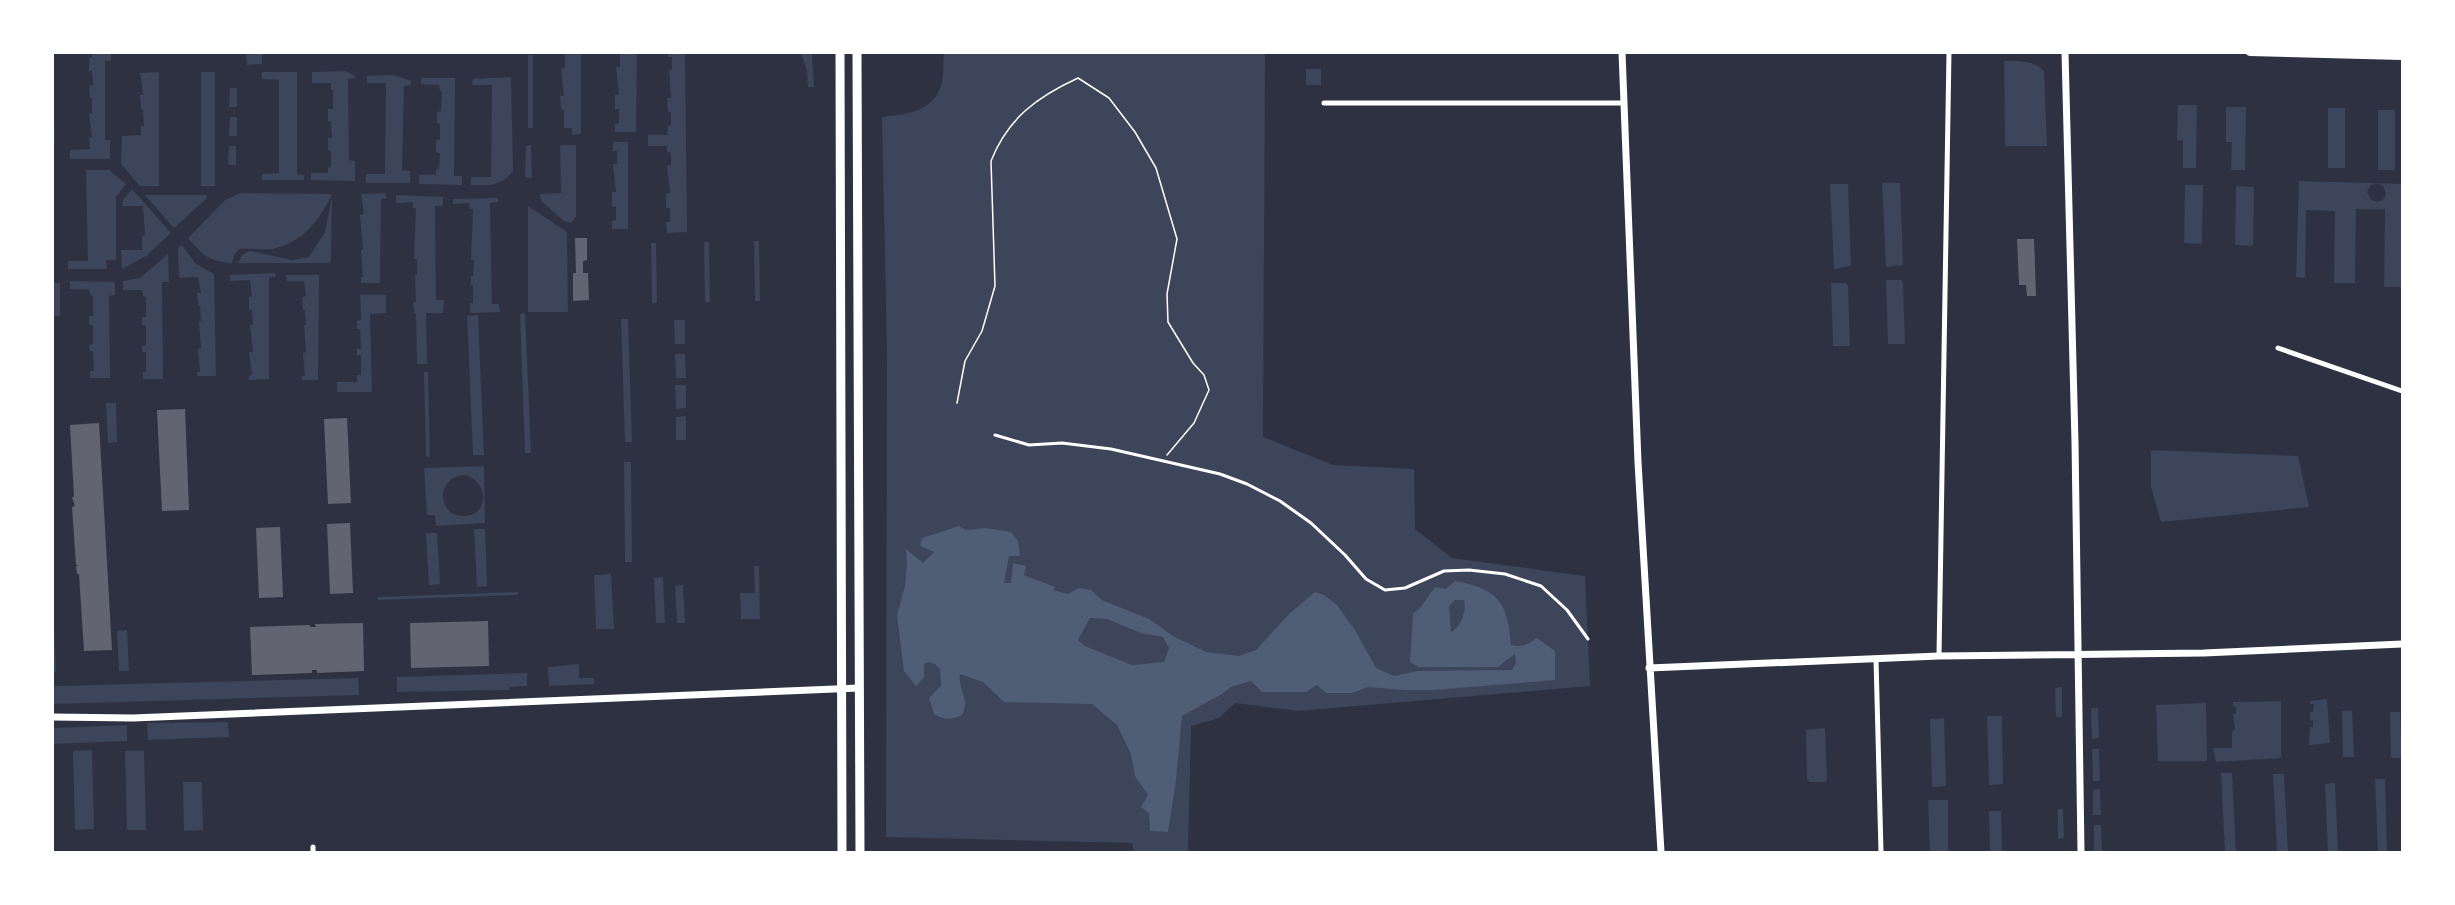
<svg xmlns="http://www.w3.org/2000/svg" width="2455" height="905" font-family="'Roboto Condensed',sans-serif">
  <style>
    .green { fill: #3c4559; fill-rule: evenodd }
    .water { fill: #4f5d75; fill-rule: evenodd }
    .building { fill: #626471 }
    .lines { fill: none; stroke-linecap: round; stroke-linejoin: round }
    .path { stroke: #fff; stroke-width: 1.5 }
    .service { stroke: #fff; stroke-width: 3 }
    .minor { stroke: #fff; stroke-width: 5 }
    .tertiary { stroke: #fff; stroke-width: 7 }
    .secondary { stroke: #fff; stroke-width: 8 }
    .primary { stroke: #fff; stroke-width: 9 }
  </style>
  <rect width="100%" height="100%" fill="#2d3142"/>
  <path class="green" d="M52 53 55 143 53 144H52Z
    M92 53H111V61H105V140H110V159H70V150L90 149 89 138 92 137 89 114 92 113V98H90L89 86 93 85 92 71H89V58L92 57Z
    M246 53H262V64L247 65Z
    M561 53H581V134L572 135V128H564V110L561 109 560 96H564L561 68H565V55Z
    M616 53H637L636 132H615V124L619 123V109H615V95H619L616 67H620V54Z
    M668 53H685L687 232 667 233 666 222H670V208H666V194L670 193 667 166 671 165V153L667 152V146H648V135H667L668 126H671V112H668L667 98H671L669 70H672V57H668Z
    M801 53H811L812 55 814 87H808L807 71Z
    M944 53H1265L1263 437 1333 465 1414 469 1415 529 1452 558 1585 576 1590 686 1298 711 1235 703 1219 718 1191 726 1188 852H1134L1132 843 886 837 887 352 882 117C906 114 932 112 941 86 944 76 943 63 944 53Z
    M528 55H533V128H528Z
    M2004 61C2019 61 2033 60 2044 71L2047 146H2005Z
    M1306 69H1321V85H1306Z
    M345 71 355 76V78L348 79 349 160 355 161V181L311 180V173H328V168L331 167V151L328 150V138H332L331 122 328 121V109H333V90H331V83H312V72Z
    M159 72V186H140L121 164 122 136 141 135V126H144L143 110 141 109 140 95H143L140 73Z
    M201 72H215V186H201Z
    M262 72H297V175H304V180H262V174L279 173V80L262 79Z
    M394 75 411 81V85L404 86 402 170 410 171V183H366V174H385L386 83H367V76Z
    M511 77 513 171C501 186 489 186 471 185V177H491L492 85H472L473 79Z
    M421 78H455L454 176H462V185L419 184V175H436V169H439L440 153 436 152V140L440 139V124L437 123V112L441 111 442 92 440 91 439 85 421 84Z
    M230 88H237V107H229Z
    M2178 105H2197L2196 168H2183V141L2177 140Z
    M2226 107H2246L2245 170H2231L2232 142H2226Z
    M2328 108H2345V168H2328Z
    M2378 110H2395V170H2378Z
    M230 117H237V136H229Z
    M613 142H628V229H612V221L616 220V207L612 206V192H616L613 164H617V151H613Z
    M531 145 532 178 525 177 526 146Z
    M560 145H576V216L571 223 564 221 541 201 540 194 561 193Z
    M229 146H236V165H228Z
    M86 170H109L126 184 116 197V260H106L107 269H68V261H88Z
    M2299 181 2402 184V287H2384L2385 209H2356L2355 283H2334L2335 211 2306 210 2305 278 2296 277ZM2377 183 2383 186 2386 194 2383 200 2377 202 2371 200 2367 192 2371 185Z
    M1882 183H1900L1903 265 1886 267Z
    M1848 184 1851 266 1834 269 1830 184Z
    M2185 185H2203L2202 244 2184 243Z
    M2236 186 2254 187 2253 246 2235 245Z
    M132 189 171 233 146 256 122 269 121 250H142V236L145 235 143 206H122L123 200Z
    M241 193 332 194C321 219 301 244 272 249 261 251 251 247 239 249L234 255 232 263C208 261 204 256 188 238L225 200Z
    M385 193 387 198 381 199 380 283H361V277H363L361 250H363L360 215 364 214 361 194Z
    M145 195H207V198L174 228Z
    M396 195 443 197V206H435L436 300H444L443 313H426L427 364H417L416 314 414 313 413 302H416L415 275H417V259H414L416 208H413V202L396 203Z
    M332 197 331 260 329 263H238L243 254 250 251 292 260 309 257 325 232Z
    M498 198V202L490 203 492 304H499L500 312 470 313V303H473V286H471V276H473L474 260H471L473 209H470L469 203 453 204V199Z
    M528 206 567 232 568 312H528Z
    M754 241H759L760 301H755Z
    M704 242H709L710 302H705Z
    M651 243H656L657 303H652Z
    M182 245 195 263 214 274 216 376H197V372H200L198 349 201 348 199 321H201L200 306H198L197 293H201L198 277 179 278 178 248Z
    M168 254 169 282H162L163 379H143V372H146V352H142V346L146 345V326L142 325V317H146V297L143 296 142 290H123V281L140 278Z
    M275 273 276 277H269V379L249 380V376L252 375 249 352H253L250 325 253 324 252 310 249 309V297L252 296 250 280 230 281V275Z
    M286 275H319L318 380H302V376H305L303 353 306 352 304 325H306L305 310H303L302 297 306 296 304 281H287Z
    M1886 280H1902L1903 284 1905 344H1888Z
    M70 281 115 282V295L109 296 110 378H90V371H94L93 351H90L89 345 93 344V325L89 324V316H93V296L90 295 89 289H70Z
    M53 283H60V316H54V374H53Z
    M1831 283H1846L1848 286 1850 346H1833Z
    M360 295H386V313L370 314 372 392H337V382H357V375H361V355H357V349H361L360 329H357V321L361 320Z
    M525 313 531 453H525L520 314Z
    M478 315 484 455H473L467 316Z
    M621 319H628L632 442H625Z
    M674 320H685V344H675Z
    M675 354H685L686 378H676Z
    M424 372H428L430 457 426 456Z
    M675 385H686V408L676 409Z
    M106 403H116L117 442 108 443Z
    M686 416V440H676V417Z
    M2151 450 2298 456 2309 507 2161 522 2151 487Z
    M624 462H631L632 562H625Z
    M484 466 485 523 436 526 435 515H427L424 468ZM465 475C490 482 489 516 464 516 437 517 435 477 465 475Z
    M474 529H485L487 586 477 587Z
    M426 533H437L440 584 429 585Z
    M754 566H759L760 619H741L740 593H755Z
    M611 574 614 629H596L594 575Z
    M663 577 665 623H656L654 578Z
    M683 585 685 623H677L675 586Z
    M518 592V595L378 600 377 597Z
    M53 604 56 672H53Z
    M127 630 129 671H119L117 631Z
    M579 664V678H594V684L549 686 548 667Z
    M527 673V686L510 687 509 690 397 692V677Z
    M358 678 359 695 53 704V686Z
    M2062 687V717H2056L2055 688Z
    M2327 699 2330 743 2309 745 2310 727H2313V720H2310V712H2313L2314 704H2310V701Z
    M2281 701V758L2216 762 2213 748H2232V732L2235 729 2233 714H2236V707L2233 706V702Z
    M2206 703 2207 761H2158L2156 705Z
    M2091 708H2098L2099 738 2092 739Z
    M2342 711H2352L2354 757H2343Z
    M2390 712H2400L2402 758H2391Z
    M1987 716H2002L2003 784 1989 785Z
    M1944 718 1946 786 1932 787 1930 719Z
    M228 722 229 737 148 740 147 723Z
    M127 725V741L53 744V728Z
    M1823 728 1825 729 1827 779 1825 782H1810L1807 779 1806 730Z
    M2092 749H2099L2100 781H2093Z
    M92 750 94 829 75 830 73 751Z
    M125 751H144L146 830H127Z
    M2221 773H2232L2236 852H2225Z
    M2273 774H2284L2288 852H2277Z
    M2375 779H2385L2387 852H2378Z
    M183 782H202L203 830 184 831Z
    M2335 783 2338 852H2328L2325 784Z
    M2100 789 2101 815H2093V790Z
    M1928 800H1948V852H1930Z
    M2058 809H2063L2064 838 2058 839Z
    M1989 811H2001L2002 852H1990Z
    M2094 825H2101L2102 852H2094Z"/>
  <path class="water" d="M959 526 966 530 986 528 1011 532 1018 541 1020 556H1009L1004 583H1011L1013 563 1026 566 1024 575 1055 587 1053 590 1068 594 1079 588 1091 590 1102 600 1149 619 1173 636 1206 652 1239 656 1256 650 1289 614 1315 592 1324 595 1337 605 1355 630 1376 668 1394 676 1418 671 1512 670 1516 663 1515 654 1498 667H1419L1410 662 1413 614 1420 608 1435 587 1446 589 1455 581C1498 589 1508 602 1511 645 1523 648 1528 644 1537 638L1555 651V680L1433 690H1404L1368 687 1352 693H1326L1317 685 1306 692H1262L1251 681 1231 687 1222 694 1182 716 1176 780 1168 832 1150 831 1149 813 1141 807 1148 795 1135 776 1131 754 1117 725 1092 704 1004 702 983 682 960 674C958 692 971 698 962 715 951 720 944 720 934 714L929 698 941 686 940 669 935 664 928 662 924 664V677L916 686 904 671 897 615 905 586 907 565 906 549 923 563 934 552 920 546 922 538ZM1455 600H1464C1467 611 1461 627 1451 632L1449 606ZM1090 618 1107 619 1141 633 1163 637 1169 648 1164 662 1132 665 1085 646 1078 640Z"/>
  <path class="building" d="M575 238H587V260L583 261V273H588L589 300 573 301V273H576Z
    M2017 239H2034L2036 296H2027L2026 285H2019Z
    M185 409 189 510 162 511 157 410Z
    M347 418 351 503 328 504 324 419Z
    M99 423 112 650 84 651 79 574H77L76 566H79L76 565 72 507 75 506 72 497H74L70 425Z
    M350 523 353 593 330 594 327 524Z
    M280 527 283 597 259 598 256 528Z
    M488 621 489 666 411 668 410 623Z
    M363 623 364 671 317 673V670H312V673L252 675 250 627 310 625V627H316L315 624Z"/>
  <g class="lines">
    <path class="path" d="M957 403 965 361 982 331 995 286 991 161C1008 118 1037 97 1078 78L1109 98 1135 132 1156 168 1177 239 1167 294 1168 322 1193 363 1204 375 1209 390 1194 423 1167 455"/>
    <path class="service" d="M995 435 1029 445 1062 443 1111 449 1220 474 1247 484 1280 501 1311 523 1345 555 1366 579 1385 590 1405 588 1444 571 1469 570 1505 574 1541 586 1567 610 1588 639"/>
    <path class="minor" d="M1324 103H1624
      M2278 348 2402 391
      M1939 656 1949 52
      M1876 659 1881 852
      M313 852V847"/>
    <path class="tertiary" d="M1622 52 1638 462 1661 852
      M2065 52 2075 442 2081 852
      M1649 668 1939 656 2204 653 2402 644
      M52 717 133 718 859 688"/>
    <path class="secondary" d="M2250 52 2402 56"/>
    <path class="primary" d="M840 52 842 852
      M857 52 860 852"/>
  </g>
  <rect width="2455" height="905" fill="none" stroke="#ffffff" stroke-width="108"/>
</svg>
